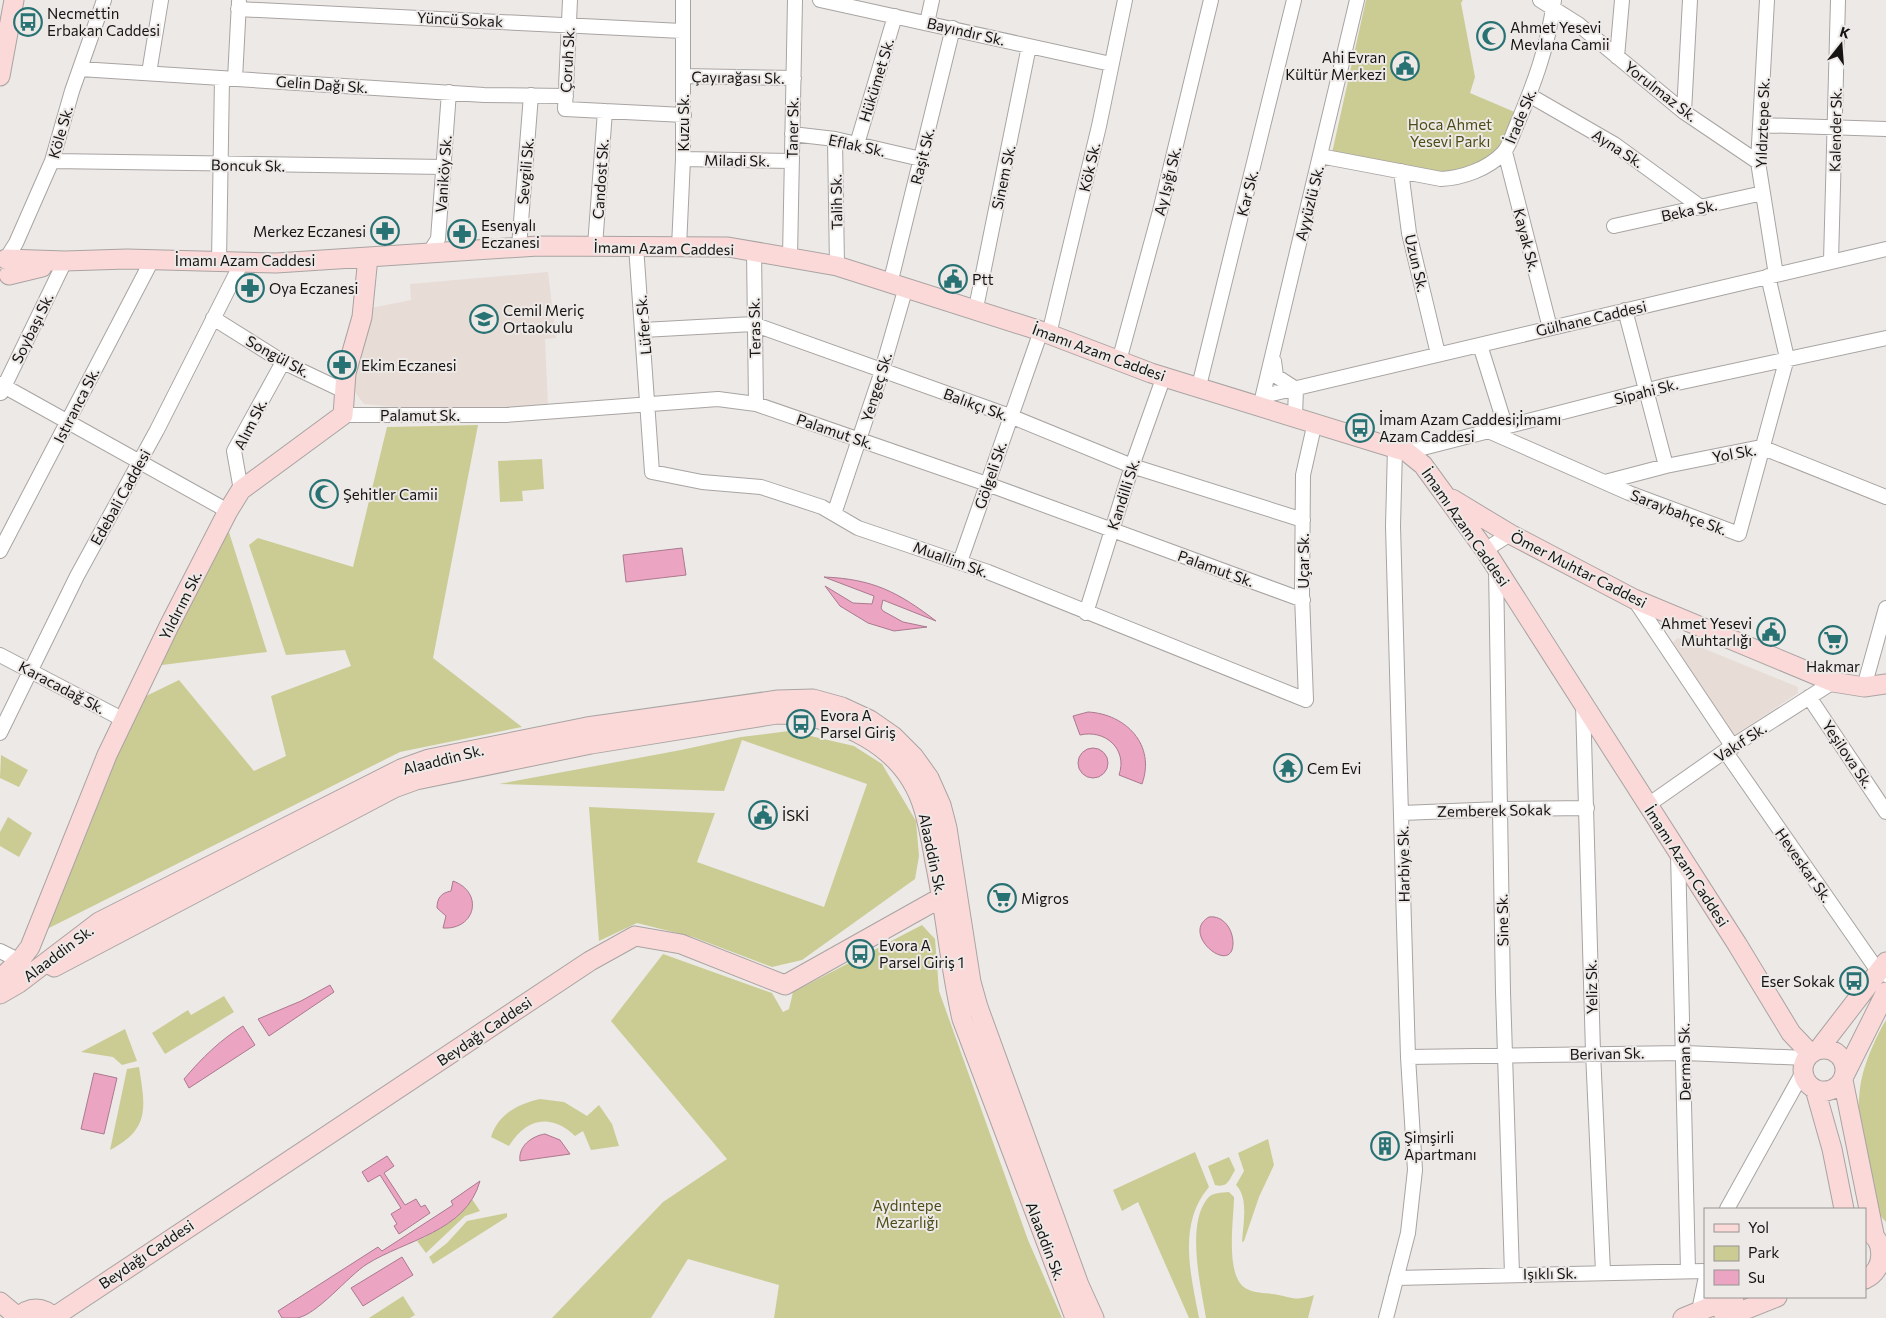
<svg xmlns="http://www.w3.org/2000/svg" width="1886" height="1318" font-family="Commissioner,sans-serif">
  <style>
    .built { fill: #e7dcd6 }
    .green { fill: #cbcc94 }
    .water { fill: #eba4c2; stroke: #ab798e }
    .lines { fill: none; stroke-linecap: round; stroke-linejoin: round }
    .street-casing { stroke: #a8a4a2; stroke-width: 16 }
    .secondary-casing { stroke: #a8a4a2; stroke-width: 21 }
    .street { stroke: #fff; stroke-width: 14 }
    .secondary { stroke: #fbd9d9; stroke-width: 19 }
    .labels { text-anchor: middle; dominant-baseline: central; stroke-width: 4; stroke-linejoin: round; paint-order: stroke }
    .poi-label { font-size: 15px; fill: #151413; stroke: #ede9e7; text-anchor: start }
    .street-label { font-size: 15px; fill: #151413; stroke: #ede9e7 }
    .park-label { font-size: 15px; fill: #4d4d18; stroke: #ede9e7 }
  </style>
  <rect width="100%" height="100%" fill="#ede9e7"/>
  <path class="built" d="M548 272 556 338 545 339 548 407 426 410 364 404 357 395 351 382 371 308 411 300 410 284Z
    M1678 638 1798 687V693L1732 737 1673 642Z"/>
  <path class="green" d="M1366 0H1463L1461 3 1475 77 1470 93 1517 113 1499 151 1455 175 1332 153Z
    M478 425 433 658 522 727 400 752 47 929 48 917 140 699 179 680 254 771 286 756 271 696 351 666 345 650 286 655 249 545 258 538 353 567 387 427Z
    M542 459 544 489 522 491 523 501 500 502 498 461Z
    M227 526 267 652 154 666Z
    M789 731 854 746 882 764 916 821 919 856 915 879 802 960 772 967 693 937 637 923 599 941 589 807 715 813 697 862 824 907 867 784 742 740 724 791 499 784 681 750 741 737Z
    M1 755 28 770 19 787 0 778Z
    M8 817 32 833 19 857 0 846V832Z
    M922 925 935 939 939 991 1028 1240 1062 1318H774L779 1285 688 1259 651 1318H552L663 1202 727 1159 611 1021 663 954 772 993 783 1012 789 1009 793 992Z
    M224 996 234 1012 165 1054 152 1033 188 1010 191 1015Z
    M1886 1020V1222C1859 1196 1853 1108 1863 1073 1868 1055 1877 1035 1886 1020Z
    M125 1029 137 1061 122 1065 113 1057 81 1052Z
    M139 1067C145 1106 151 1129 110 1150L127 1069Z
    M540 1099 564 1102 587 1116 599 1105 612 1124 619 1146 591 1150 583 1131 575 1136C551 1113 526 1118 509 1146L491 1137C498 1114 518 1104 540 1099Z
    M1268 1139 1274 1165 1259 1197 1244 1241 1242 1242C1243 1224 1249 1198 1236 1185L1244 1171 1238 1153Z
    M1195 1152 1209 1187C1177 1224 1191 1275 1199 1318H1189L1138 1202 1122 1211 1113 1190Z
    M1229 1157 1235 1170C1229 1180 1228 1188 1215 1185L1208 1166Z
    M1229 1192 1234 1197C1234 1219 1224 1278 1247 1289 1254 1293 1265 1293 1273 1294 1293 1297 1293 1302 1314 1295L1308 1318H1206C1201 1287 1186 1226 1207 1199 1212 1192 1222 1193 1229 1192Z
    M472 1199 480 1211 465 1216 426 1253 417 1241C438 1231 460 1219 472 1199Z
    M507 1213V1217L433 1264 429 1257 447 1243 467 1221Z
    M403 1296 415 1315 410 1318H369Z"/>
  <path class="water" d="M682 548 686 575 626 582 623 555Z
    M824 577C873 579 898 592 936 621L883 600 881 608 883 611 903 622 927 627 894 631 868 623 840 606 825 586 853 603 872 604 874 596Z
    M1088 712C1126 714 1156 745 1142 784L1119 775C1128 749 1105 729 1080 735L1073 716Z
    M1078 763a15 15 0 1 1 30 0a15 15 0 1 1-30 0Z
    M453 881C484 892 476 930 443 928L446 916 437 908C437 898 441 893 451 891Z
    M1209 917C1223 915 1233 929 1233 943 1233 977 1179 934 1209 917Z
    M330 985 334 992 269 1036 258 1019 301 1001Z
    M243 1026 255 1045 189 1088 184 1079C202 1058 220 1040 243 1026Z
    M94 1073 117 1078 104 1134 81 1129Z
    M545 1134 560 1140 570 1154 520 1161C518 1146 532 1136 545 1134Z
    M387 1156 394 1166 384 1173 405 1205 416 1199 421 1207 425 1205 430 1213 399 1234 394 1226 397 1224 391 1214 401 1208 380 1175 368 1182 362 1172Z
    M480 1181C466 1232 405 1240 367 1264 348 1276 317 1315 297 1318 292 1318 287 1318 282 1318L278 1311 378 1247 382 1251 453 1205 451 1201Z
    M402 1257 413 1275 363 1306 351 1288Z"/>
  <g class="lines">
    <defs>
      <path id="street" d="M570 0 565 109 684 115
        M820 0 1111 64
        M1540 0 1578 24 1684 112 1758 162
        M1767 0 1758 162 1776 275
        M238 9 682 31
        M927 23 932 0
        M1617 57 1622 0
        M80 69 484 95 566 96
        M149 73 161 0
        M683 76 794 78
        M235 79 239 2
        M1529 95 1614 144 1702 208
        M1684 112 1690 0
        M1760 125 1886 129
        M792 134 835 139 921 159
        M835 139 837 266
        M857 144 895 16
        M1505 152 1550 328
        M1320 156 1441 179C1462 178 1488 169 1503 153 1509 147 1512 136 1515 129 1533 87 1549 45 1554 0
        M683 159 792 161
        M52 161 444 167
        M1401 171 1409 233 1438 354
        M1614 226 1763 193
        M595 246 605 111
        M636 246 652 472 702 482 761 487 822 507 858 528 988 572 1306 700 1302 595 1303 475 1315 422
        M519 247 531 95
        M679 247 683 159V0
        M754 251 756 404
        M429 253 438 239 449 92
        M790 257 795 0
        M6 259 16 243 52 161 72 91 104 0
        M219 261 222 78
        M1831 261 1838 0
        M890 284 953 28
        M976 308 1029 46
        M1625 310 1666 466
        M213 318 283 362 344 391
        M643 330 753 324 1010 416 1132 466 1303 520
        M1049 334 1099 126 1125 0
        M1480 345 1505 425
        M1119 361 1160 211 1211 0
        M1274 361 1276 376 1296 389 1295 416
        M0 384 228 511
        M1199 386 1294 0
        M1 393 65 261
        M1263 396 1886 249
        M1261 403 1357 0
        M343 415H506L718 399 756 404 987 484 1303 600
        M1486 430 1629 493 1739 534 1787 358 1768 276
        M1407 452 1668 385 1886 338
        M1605 482 1666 466 1761 447 1886 497
        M241 490 234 451 283 362
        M834 514 880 377 906 287
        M1485 550 1510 534
        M0 551 152 260
        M960 562 1041 331
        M1496 567 1503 992 1512 1274
        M1634 599 1733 747
        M1086 613 1132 466 1164 376
        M0 655 124 720
        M1864 687 1886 608
        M1809 697 1886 812
        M1583 703 1593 1052 1603 1272
        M0 733 77 576 157 430 242 262
        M1725 751 1878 971 1886 975
        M1648 805 1725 751 1833 682
        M1402 813 1501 809 1587 808
        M1678 853 1688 1271
        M0 951 20 961
        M1408 1057 1685 1053 1806 1058
        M1727 1209 1803 1072
        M1396 1278 1705 1271
        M1699 1311 1705 1281
        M1386 1318 1408 1233 1415 1170 1408 1057 1404 924 1393 526 1395 448"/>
      <path id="secondary" d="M0 76 14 0
        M6 259 65 261 127 259 276 263 538 246 728 247 837 266 1041 331 1151 373 1407 452 1423 465 1485 550 1737 944 1791 1033 1810 1053
        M9 275 42 267
        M1452 499 1510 534 1634 599 1833 682 1864 687 1886 684
        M54 967 394 788 416 780 591 744 777 714C839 715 906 745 924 810 929 827 932 845 935 862 946 914 950 967 962 1019L1075 1318
        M0 979 21 959 30 947 107 755 169 626 228 511 241 490 343 415 346 373 362 317 368 257
        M0 994 19 983 99 922 401 769 429 759 587 727 778 700 813 699 842 707 870 720 893 736 914 757 929 778 941 805 947 828 971 982 978 1007 1079 1285 1094 1318
        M1803 1070a21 21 0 1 1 42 0a21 21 0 1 1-42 0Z
        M1819 1049 1886 962
        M1845 1074 1886 992
        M1843 1080 1874 1234
        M1815 1089 1832 1149 1844 1209
        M1865 1230C1886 1238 1886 1270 1865 1279
        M0 1302 18 1317
        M54 1317 590 961 635 936 681 944 785 985 942 897 952 895
        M18 1318C29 1306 43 1306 54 1318
        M1683 1318 1734 1297
        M1724 1318 1777 1297"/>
    </defs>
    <use href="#street" class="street-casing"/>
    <use href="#secondary" class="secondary-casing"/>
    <use href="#street" class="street"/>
    <use href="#secondary" class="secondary"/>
  </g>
  <defs>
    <symbol id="bus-ring" viewBox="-11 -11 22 22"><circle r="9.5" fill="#ede9e7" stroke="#287273" stroke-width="1.5"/><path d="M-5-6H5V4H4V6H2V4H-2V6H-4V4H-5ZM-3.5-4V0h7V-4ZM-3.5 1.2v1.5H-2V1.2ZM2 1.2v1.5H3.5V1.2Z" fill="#287273"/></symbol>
    <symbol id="mosque-ring" viewBox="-11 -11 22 22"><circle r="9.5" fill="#ede9e7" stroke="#287273" stroke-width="1.5"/><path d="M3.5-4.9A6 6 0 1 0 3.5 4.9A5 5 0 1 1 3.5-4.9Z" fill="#287273"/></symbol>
    <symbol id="civic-ring" viewBox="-11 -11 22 22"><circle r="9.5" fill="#ede9e7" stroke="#287273" stroke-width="1.5"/><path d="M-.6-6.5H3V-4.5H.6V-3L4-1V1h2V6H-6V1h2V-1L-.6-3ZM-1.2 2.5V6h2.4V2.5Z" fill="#287273"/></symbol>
    <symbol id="pharmacy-ring" viewBox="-11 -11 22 22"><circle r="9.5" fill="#ede9e7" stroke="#287273" stroke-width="1.5"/><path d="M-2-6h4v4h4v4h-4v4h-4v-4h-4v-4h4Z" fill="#287273"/></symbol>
    <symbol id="school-ring" viewBox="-11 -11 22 22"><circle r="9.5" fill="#ede9e7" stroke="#287273" stroke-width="1.5"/><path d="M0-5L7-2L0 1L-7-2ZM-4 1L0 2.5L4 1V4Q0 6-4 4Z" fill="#287273"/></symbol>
    <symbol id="supermarket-ring" viewBox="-11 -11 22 22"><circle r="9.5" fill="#ede9e7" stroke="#287273" stroke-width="1.5"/><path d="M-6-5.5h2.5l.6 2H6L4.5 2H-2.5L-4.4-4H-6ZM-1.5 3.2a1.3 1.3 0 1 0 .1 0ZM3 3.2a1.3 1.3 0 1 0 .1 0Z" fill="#287273"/></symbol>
    <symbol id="temple-ring" viewBox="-11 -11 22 22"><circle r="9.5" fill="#ede9e7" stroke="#287273" stroke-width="1.5"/><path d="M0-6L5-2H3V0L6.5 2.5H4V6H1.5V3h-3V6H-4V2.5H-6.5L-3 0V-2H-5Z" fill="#287273"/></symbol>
    <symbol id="building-ring" viewBox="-11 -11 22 22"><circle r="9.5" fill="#ede9e7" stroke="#287273" stroke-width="1.5"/><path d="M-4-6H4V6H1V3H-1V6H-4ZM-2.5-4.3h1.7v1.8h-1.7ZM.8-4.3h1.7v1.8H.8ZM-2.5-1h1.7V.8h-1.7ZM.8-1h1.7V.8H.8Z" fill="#287273"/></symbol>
  </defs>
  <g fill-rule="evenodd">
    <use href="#bus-ring" x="12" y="6" width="32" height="32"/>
    <use href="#mosque-ring" x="1475" y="20" width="32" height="32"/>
    <use href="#civic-ring" x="1389" y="50" width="32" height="32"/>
    <use href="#pharmacy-ring" x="369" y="215" width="32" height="32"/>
    <use href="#pharmacy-ring" x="446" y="218" width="32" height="32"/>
    <use href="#civic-ring" x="937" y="263" width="32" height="32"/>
    <use href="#pharmacy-ring" x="234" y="272" width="32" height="32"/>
    <use href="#school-ring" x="468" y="303" width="32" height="32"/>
    <use href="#pharmacy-ring" x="326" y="349" width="32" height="32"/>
    <use href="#bus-ring" x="1344" y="412" width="32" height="32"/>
    <use href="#mosque-ring" x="308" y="478" width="32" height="32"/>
    <use href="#civic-ring" x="1755" y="616" width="32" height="32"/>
    <use href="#supermarket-ring" x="1817" y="624" width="32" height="32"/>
    <use href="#bus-ring" x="785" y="708" width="32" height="32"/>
    <use href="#temple-ring" x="1272" y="752" width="32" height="32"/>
    <use href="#civic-ring" x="747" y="799" width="32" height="32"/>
    <use href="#supermarket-ring" x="986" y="882" width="32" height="32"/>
    <use href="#bus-ring" x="844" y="938" width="32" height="32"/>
    <use href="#bus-ring" x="1838" y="965" width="32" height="32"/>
    <use href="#building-ring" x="1369" y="1130" width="32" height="32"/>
  </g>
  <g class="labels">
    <g class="poi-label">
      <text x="47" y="13">Necmettin<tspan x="47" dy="17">Erbakan Caddesi</tspan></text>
      <text x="1510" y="27">Ahmet Yesevi<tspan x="1510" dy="17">Mevlana Camii</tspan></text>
      <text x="1386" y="57" text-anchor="end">Ahi Evran<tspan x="1386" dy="17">Kültür Merkezi</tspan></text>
      <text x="481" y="225">Esenyalı<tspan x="481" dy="17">Eczanesi</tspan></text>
      <text x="366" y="231" text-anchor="end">Merkez Eczanesi</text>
      <text x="972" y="279">Ptt</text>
      <text x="269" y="288">Oya Eczanesi</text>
      <text x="503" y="310">Cemil Meriç<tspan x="503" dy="17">Ortaokulu</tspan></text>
      <text x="361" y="365">Ekim Eczanesi</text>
      <text x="1379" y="419">İmam Azam Caddesi;İmamı<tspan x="1379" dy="17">Azam Caddesi</tspan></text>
      <text x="343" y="494">Şehitler Camii</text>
      <text x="1752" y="623" text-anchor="end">Ahmet Yesevi<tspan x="1752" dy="17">Muhtarlığı</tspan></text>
      <text x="1833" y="666" text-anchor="middle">Hakmar</text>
      <text x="820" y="715">Evora A<tspan x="820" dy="17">Parsel Giriş</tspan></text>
      <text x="1307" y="768">Cem Evi</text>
      <text x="782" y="815">İSKİ</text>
      <text x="1021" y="898">Migros</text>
      <text x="879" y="945">Evora A<tspan x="879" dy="17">Parsel Giriş 1</tspan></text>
      <text x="1835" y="981" text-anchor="end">Eser Sokak</text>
      <text x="1404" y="1137">Şimşirli<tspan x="1404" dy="17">Apartmanı</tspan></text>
    </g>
    <g class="street-label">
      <text transform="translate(460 19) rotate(3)">Yüncü Sokak</text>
      <text transform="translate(966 31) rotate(13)">Bayındır Sk.</text>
      <text transform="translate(567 60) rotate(-87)">Çoruh Sk.</text>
      <text transform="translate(738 77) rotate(1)">Çayırağası Sk.</text>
      <text transform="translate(876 80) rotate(-73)">Hükümet Sk.</text>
      <text transform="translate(322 84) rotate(4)">Gelin Dağı Sk.</text>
      <text transform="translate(1661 91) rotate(38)">Yorulmaz Sk.</text>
      <text transform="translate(1520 116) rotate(-67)">İrade Sk.</text>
      <text transform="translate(683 123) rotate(-90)">Kuzu Sk.</text>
      <text transform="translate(1762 123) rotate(-88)">Yıldıztepe Sk.</text>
      <text transform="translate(792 128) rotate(-89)">Taner Sk.</text>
      <text transform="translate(1835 130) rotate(-89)">Kalender Sk.</text>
      <text transform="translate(60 132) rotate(-74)">Köle Sk.</text>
      <text transform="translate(857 145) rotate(12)">Eflak Sk.</text>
      <text transform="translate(1618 148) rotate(33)">Ayna Sk.</text>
      <text transform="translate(922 156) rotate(-76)">Raşit Sk.</text>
      <text transform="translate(737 160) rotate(1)">Miladi Sk.</text>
      <text transform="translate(248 165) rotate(1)">Boncuk Sk.</text>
      <text transform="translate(1089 167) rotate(-77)">Kök Sk.</text>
      <text transform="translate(525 171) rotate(-85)">Sevgili Sk.</text>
      <text transform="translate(443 174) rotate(-86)">Vaniköy Sk.</text>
      <text transform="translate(1003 177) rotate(-78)">Sinem Sk.</text>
      <text transform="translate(600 179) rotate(-86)">Candost Sk.</text>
      <text transform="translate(1167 181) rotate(-76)">Ay Işığı Sk.</text>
      <text transform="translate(1247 193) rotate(-76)">Kar Sk.</text>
      <text transform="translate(836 202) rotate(-91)">Talih Sk.</text>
      <text transform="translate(1309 203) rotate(-76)">Ayyüzlü Sk.</text>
      <text transform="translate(1689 210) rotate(-12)">Beka Sk.</text>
      <text transform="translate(1527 240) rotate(76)">Kayak Sk.</text>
      <text transform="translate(664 248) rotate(1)">İmamı Azam Caddesi</text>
      <text x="245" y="260">İmamı Azam Caddesi</text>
      <text transform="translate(1417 263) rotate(77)">Uzun Sk.</text>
      <text transform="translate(1591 318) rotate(-13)">Gülhane Caddesi</text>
      <text transform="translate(643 325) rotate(-95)">Lüfer Sk.</text>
      <text transform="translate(32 328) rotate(-64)">Soybaşı Sk.</text>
      <text transform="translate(754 328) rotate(-91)">Teras Sk.</text>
      <text transform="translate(1099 352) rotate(20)">İmamı Azam Caddesi</text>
      <text transform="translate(278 356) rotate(29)">Songül Sk.</text>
      <text transform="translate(876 387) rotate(-73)">Yengeç Sk.</text>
      <text transform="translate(1646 391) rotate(-14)">Sipahi Sk.</text>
      <text transform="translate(976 404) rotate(20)">Balıkçı Sk.</text>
      <text transform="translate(76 405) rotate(-63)">Istıranca Sk.</text>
      <text x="420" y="415">Palamut Sk.</text>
      <text transform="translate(250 424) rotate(-63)">Alım Sk.</text>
      <text transform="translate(835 431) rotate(19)">Palamut Sk.</text>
      <text transform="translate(1734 453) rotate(-10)">Yol Sk.</text>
      <text transform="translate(990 475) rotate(-71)">Gölgeli Sk.</text>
      <text transform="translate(1123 494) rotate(-72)">Kandilli Sk.</text>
      <text transform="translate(120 497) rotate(-61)">Edebali Caddesi</text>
      <text transform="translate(1679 512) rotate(21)">Saraybahçe Sk.</text>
      <text transform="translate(1466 527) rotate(55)">İmamı Azam Caddesi</text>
      <text transform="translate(951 559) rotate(20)">Muallim Sk.</text>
      <text transform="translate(1303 561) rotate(-90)">Uçar Sk.</text>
      <text transform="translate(1216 568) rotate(20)">Palamut Sk.</text>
      <text transform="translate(1579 569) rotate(27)">Ömer Muhtar Caddesi</text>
      <text transform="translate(180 605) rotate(-63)">Yıldırım Sk.</text>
      <text transform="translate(62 687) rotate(28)">Karacadağ Sk.</text>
      <text transform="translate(1740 742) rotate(-33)">Vakıf Sk.</text>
      <text transform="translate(1848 754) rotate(56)">Yeşilova Sk.</text>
      <text transform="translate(443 759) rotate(-14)">Alaaddin Sk.</text>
      <text transform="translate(1494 810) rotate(-1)">Zemberek Sokak</text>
      <text transform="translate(933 854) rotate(78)">Alaaddin Sk.</text>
      <text transform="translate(1403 864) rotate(-91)">Harbiye Sk.</text>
      <text transform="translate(1804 865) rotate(55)">Heveskar Sk.</text>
      <text transform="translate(1687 866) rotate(57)">İmamı Azam Caddesi</text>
      <text transform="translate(1502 920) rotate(-91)">Sine Sk.</text>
      <text transform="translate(58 953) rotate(-37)">Alaaddin Sk.</text>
      <text transform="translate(1591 987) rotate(-91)">Yeliz Sk.</text>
      <text transform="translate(484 1031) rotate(-34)">Beydağı Caddesi</text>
      <text transform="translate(1607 1053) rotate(-1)">Berivan Sk.</text>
      <text transform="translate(1684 1062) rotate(-91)">Derman Sk.</text>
      <text transform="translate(1046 1241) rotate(69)">Alaaddin Sk.</text>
      <text transform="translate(146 1254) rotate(-34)">Beydağı Caddesi</text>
      <text transform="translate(1550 1273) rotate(-1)">Işıklı Sk.</text>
    </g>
    <g class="park-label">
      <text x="1450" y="124">Hoca Ahmet<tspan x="1450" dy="17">Yesevi Parkı</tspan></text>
      <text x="907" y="1205">Aydıntepe<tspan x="907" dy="17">Mezarlığı</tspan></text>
    </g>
  </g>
  <rect x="1704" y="1208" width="162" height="90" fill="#ede9e7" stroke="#979492"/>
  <rect x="1714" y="1224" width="25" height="8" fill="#fbd9d9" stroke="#979492"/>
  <text x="1748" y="1233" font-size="15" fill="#151413">Yol</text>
  <rect x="1714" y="1246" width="25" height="15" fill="#cbcc94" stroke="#979492"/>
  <text x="1748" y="1258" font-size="15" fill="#151413">Park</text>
  <rect x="1714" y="1270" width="25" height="15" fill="#eba4c2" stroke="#979492"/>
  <text x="1748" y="1283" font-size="15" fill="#151413">Su</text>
  <g transform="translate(1841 45) rotate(17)" stroke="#ede9e7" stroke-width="4" paint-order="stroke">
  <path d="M0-4L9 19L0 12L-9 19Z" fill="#151413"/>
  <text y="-8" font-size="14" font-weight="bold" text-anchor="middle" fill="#151413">K</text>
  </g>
</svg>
